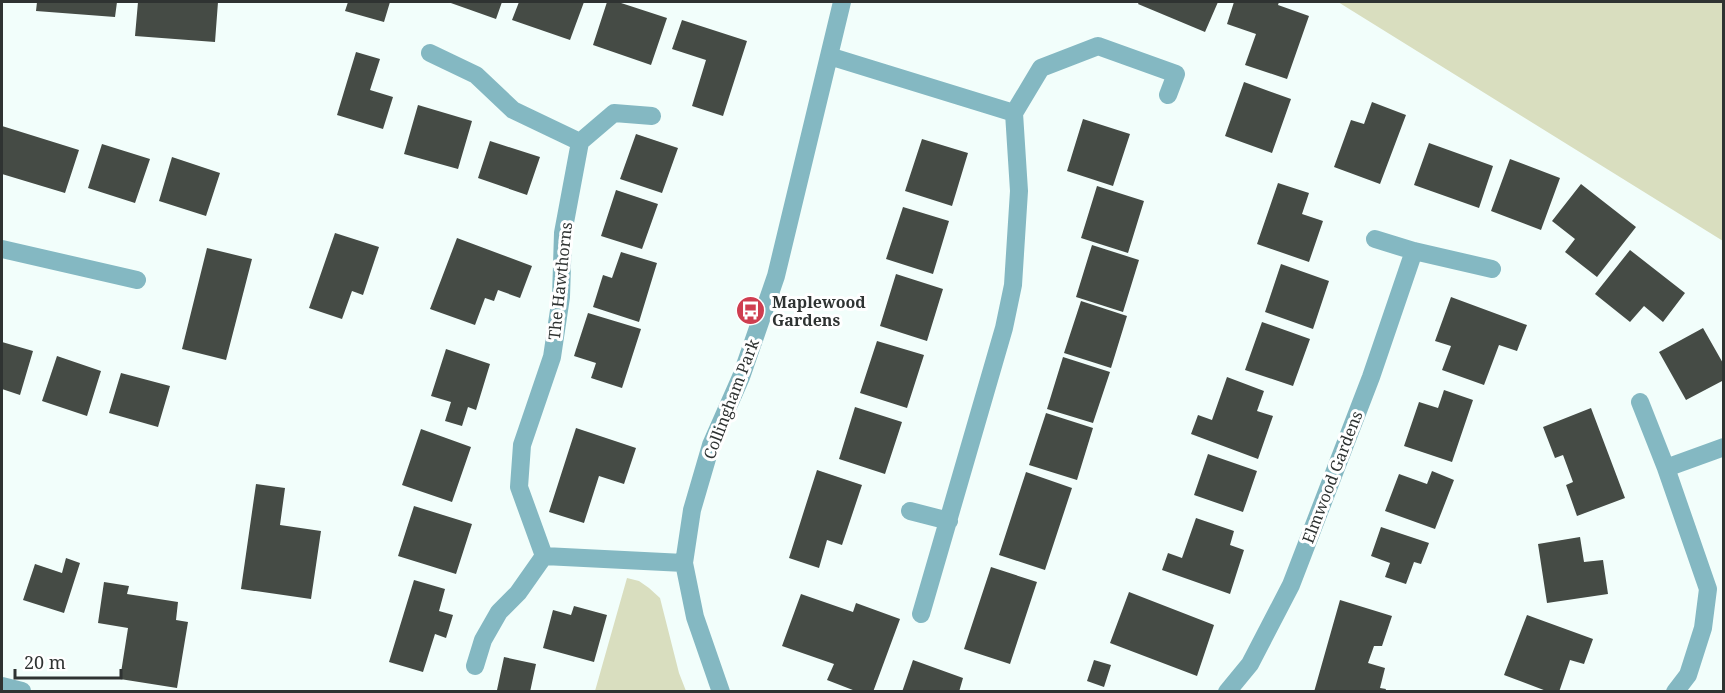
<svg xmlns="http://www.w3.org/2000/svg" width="1725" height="693" font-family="'Noto Serif',serif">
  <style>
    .green { fill: #d9debf }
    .building { fill: #454b45 }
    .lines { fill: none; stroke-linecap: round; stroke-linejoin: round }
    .minor { stroke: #84b8c2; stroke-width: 18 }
    .labels { text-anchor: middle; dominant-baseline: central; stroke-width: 6; stroke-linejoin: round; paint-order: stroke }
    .street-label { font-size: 16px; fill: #2f3332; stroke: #fff }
    .poi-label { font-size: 16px; font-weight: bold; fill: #2f3332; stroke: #fff; text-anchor: start }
  </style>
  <rect width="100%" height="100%" fill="#f2fefb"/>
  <path class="green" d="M1338 2H1723V241Z
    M627 578 639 581 649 588 660 598 679 673 686 691H595Z"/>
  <path class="building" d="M37 2H117L115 17 36 11Z
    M138 2H218L215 42 135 36Z
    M348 2H390L384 22 345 11Z
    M448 2H502L496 19Z
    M519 2H584L570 40 512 20Z
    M607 2H618L667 18 651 65 593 45Z
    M1139 2H1218L1205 32 1138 4Z
    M1234 2H1279L1278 5 1309 16 1287 79 1245 65 1256 34 1227 24Z
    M682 20 747 41 723 116 692 106 706 60 672 49Z
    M356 52 380 59 370 90 393 97 383 129 337 115Z
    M1244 82 1291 99 1272 153 1225 136Z
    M1372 102 1406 115 1380 184 1334 167 1351 120 1364 124Z
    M418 105 472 121 458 169 404 154Z
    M1083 119 1130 134 1113 186 1067 171Z
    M2 126 79 150 65 193 2 174Z
    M636 134 678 148 662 193 620 179Z
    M922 139 968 153 952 206 905 191Z
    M490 141 540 157 527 195 478 178Z
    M1429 143 1493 166 1479 208 1414 185Z
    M102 144 150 159 135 203 88 188Z
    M172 157 220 173 206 216 159 201Z
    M1510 159 1560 178 1541 230 1491 211Z
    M1278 183 1309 193 1302 214 1323 221 1309 262 1257 244Z
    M1581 184 1636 227 1597 277 1565 252 1575 239 1552 221Z
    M1097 186 1144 201 1128 253 1081 238Z
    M616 190 658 204 642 249 601 236Z
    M903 207 949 221 933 274 886 259Z
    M335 233 379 247 363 295 352 291 342 319 309 308Z
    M457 238 532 266 520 298 498 290 494 301 485 298 475 325 430 309Z
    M1092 245 1139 260 1123 312 1076 297Z
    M207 248 252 259 226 360 182 349Z
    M1630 250 1685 293 1663 322 1644 306 1630 322 1595 294Z
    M621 252 657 263 639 322 593 307 603 275 612 278Z
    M1281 264 1329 281 1313 329 1265 312Z
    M896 274 943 289 927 341 880 326Z
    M1451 297 1527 325 1517 351 1499 345 1484 385 1442 370 1451 346 1435 341Z
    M1081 301 1127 316 1111 368 1064 353Z
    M588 313 641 329 622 388 591 378 596 363 574 356Z
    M1262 322 1310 339 1293 386 1245 370Z
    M1703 328 1724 365V380L1686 400 1659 352Z
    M877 341 924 355 907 408 860 393Z
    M2 342 33 351 20 395 2 389Z
    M446 349 490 364 476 410 468 407 462 426 445 421 451 402 431 396Z
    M57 356 101 371 87 416 42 401Z
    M1063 357 1110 372 1093 423 1047 409Z
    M121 373 170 386 158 427 109 413Z
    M1227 377 1264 391 1257 411 1273 416 1258 459 1191 434 1198 415 1212 420Z
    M1444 390 1473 400 1452 462 1404 446 1419 402 1438 408Z
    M855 407 902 422 885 474 839 459Z
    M1591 408 1625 498 1577 516 1566 485 1573 482 1563 455 1555 458 1543 427Z
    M1046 413 1093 428 1077 480 1029 465Z
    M576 428 636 448 624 484 599 476 584 523 549 512Z
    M421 429 471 447 452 502 402 485Z
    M1208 454 1257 471 1243 512 1194 495Z
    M817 470 862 485 842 545 827 540 819 568 789 558Z
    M1432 471 1454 480 1435 529 1385 511 1399 474 1427 484Z
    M1026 472 1072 488 1045 570 999 555Z
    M256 484 285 488 280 525 321 531 311 599 241 589Z
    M414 506 472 524 456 574 398 556Z
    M1196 518 1234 531 1230 545 1244 550 1230 594 1162 570 1168 553 1182 558Z
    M1381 527 1429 543 1421 564 1414 562 1406 584 1385 577 1390 563 1371 556Z
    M1580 537 1584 562 1603 560 1608 594 1547 603 1538 544Z
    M66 558 80 563 64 613 23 600 35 564 62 573Z
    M991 567 1037 582 1010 664 964 649Z
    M414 580 445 589 439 611 453 615 446 638 435 634 423 672 389 662Z
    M104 582 129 586 127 594 178 602 176 620 188 622 177 688 120 679 128 628 98 623Z
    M1129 592 1214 625 1197 676 1110 643Z
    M801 594 853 612 856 603 900 619 873 692H858L827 680 834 664 782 646Z
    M1340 600 1392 616 1382 646H1374L1368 663 1385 668 1380 688 1386 689 1385 692H1314Z
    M574 606 607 615 594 662 543 648 553 610 571 615Z
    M1527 615 1593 639 1584 664 1570 660 1559 692H1549L1504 675Z
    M504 657 536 664 530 692 497 690Z
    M913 660 963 678 959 692H902Z
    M1094 660 1111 665 1104 687 1087 681Z"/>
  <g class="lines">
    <path class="minor" d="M430 53 476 75 513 110 580 142 563 233 561 297 552 357 522 445 519 487 544 556
      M829 56 1014 113 1019 191 1013 285 1004 328 921 614
      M1014 113 1041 68 1098 46 1176 74 1168 95
      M580 142 614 113 652 116
      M1375 239 1414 251 1492 269
      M2 249 137 280
      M1640 402 1666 468 1708 589 1703 628 1688 675 1675 692
      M1666 468 1724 447
      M910 511 949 521
      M475 666 483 640 499 612 518 593 544 556 684 563
      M2 686 22 691
      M721 692 695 617 684 563 692 510 711 445 741 377 776 276 842 2
      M1227 692 1250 664 1291 585 1371 377 1414 251"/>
  </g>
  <defs>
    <symbol id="bus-disc" viewBox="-11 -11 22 22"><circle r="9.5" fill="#cf3e50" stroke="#fff"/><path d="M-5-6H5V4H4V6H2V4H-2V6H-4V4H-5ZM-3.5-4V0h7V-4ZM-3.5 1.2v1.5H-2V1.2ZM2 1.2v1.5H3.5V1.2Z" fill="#fff"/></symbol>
  </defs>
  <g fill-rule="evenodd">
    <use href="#bus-disc" x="734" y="294" width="33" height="33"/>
  </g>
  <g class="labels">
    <g class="street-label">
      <text transform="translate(560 281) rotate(-84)">The Hawthorns</text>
      <text transform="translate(731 399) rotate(-69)">Collingham Park</text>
      <text transform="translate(1332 477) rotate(-69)">Elmwood Gardens</text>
    </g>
    <g class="poi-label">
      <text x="772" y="302">Maplewood<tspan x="772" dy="18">Gardens</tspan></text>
    </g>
  </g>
  <rect width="1725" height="693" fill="none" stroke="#2f3332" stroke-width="6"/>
  <path d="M15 669v9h106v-9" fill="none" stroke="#2f3332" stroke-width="3"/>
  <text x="24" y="669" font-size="18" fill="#2f3332" stroke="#ffffff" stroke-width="4.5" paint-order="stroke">20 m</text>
</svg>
